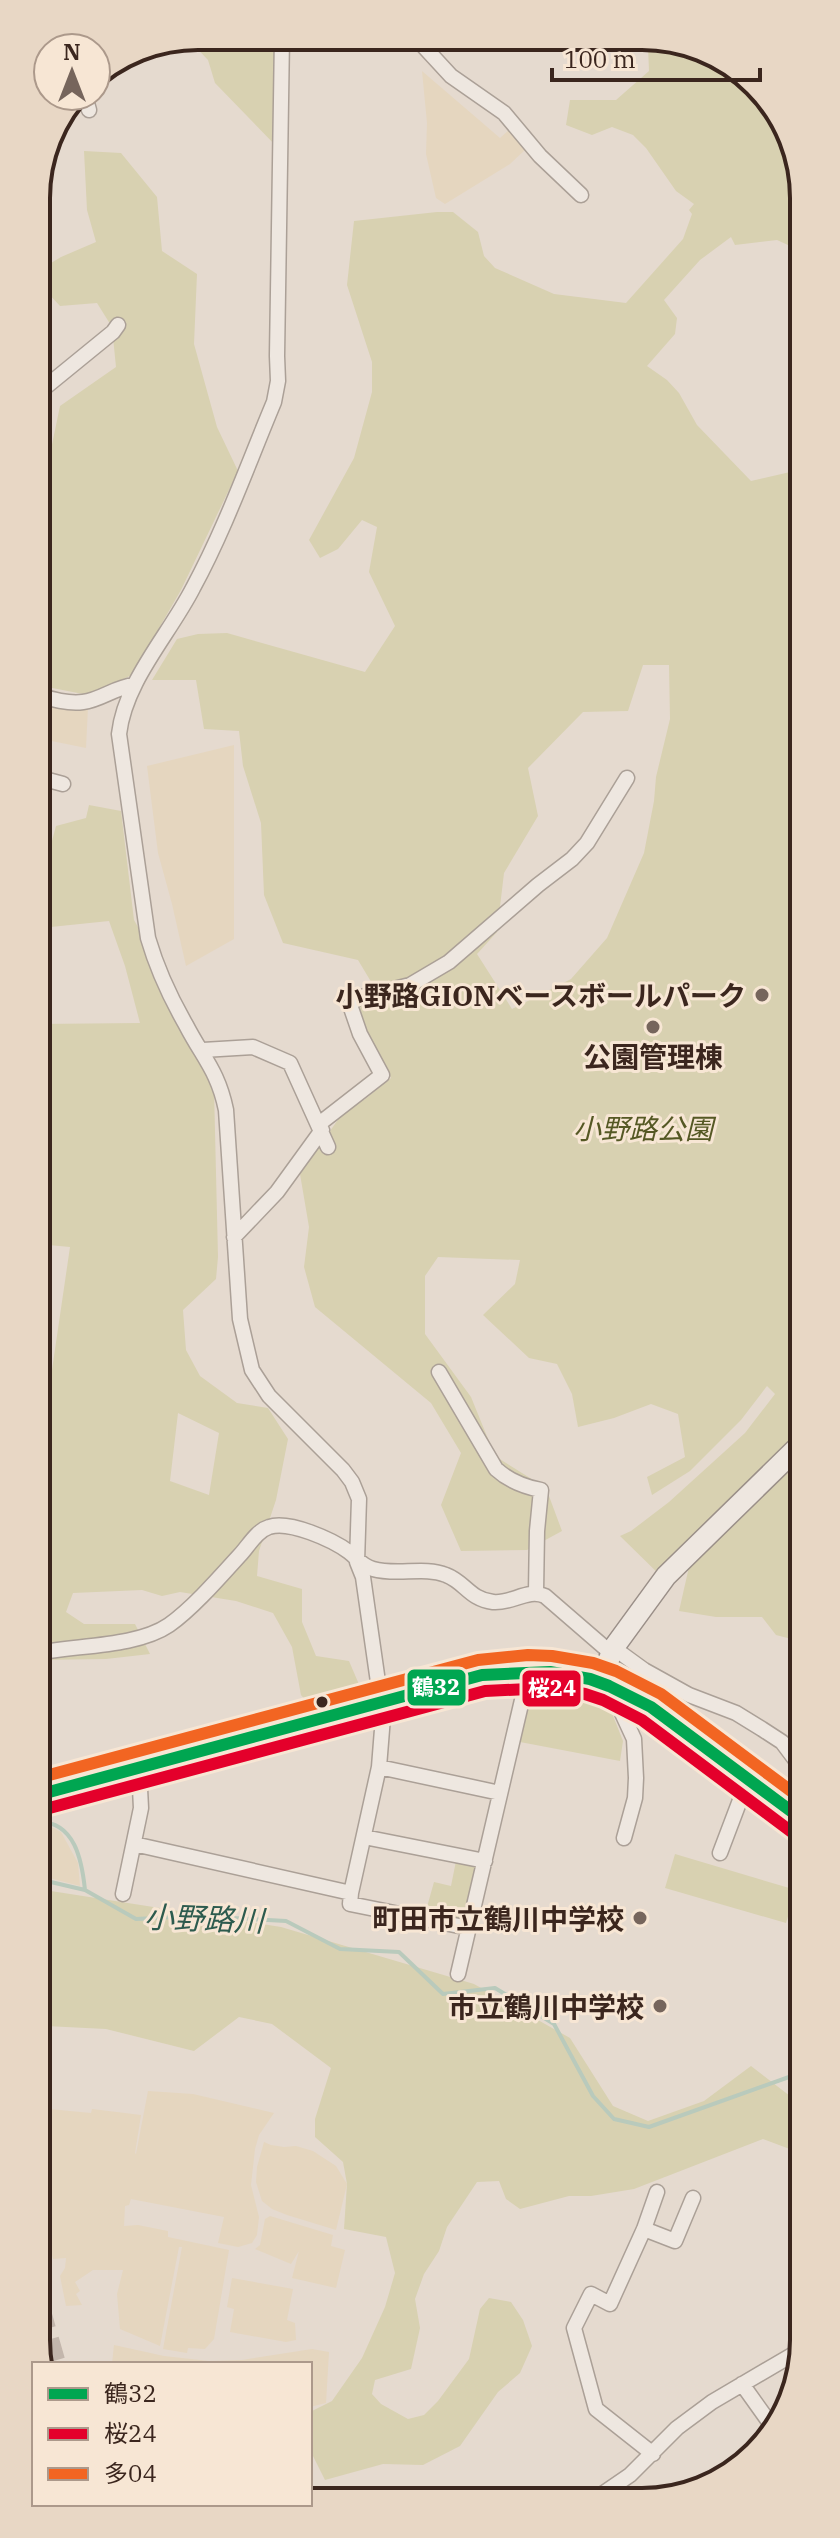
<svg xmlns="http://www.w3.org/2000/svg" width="840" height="2538" font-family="'IBM Plex Serif','Noto Sans JP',serif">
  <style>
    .farmland { fill: #e5d6bf }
    .green { fill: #d8d1b1; fill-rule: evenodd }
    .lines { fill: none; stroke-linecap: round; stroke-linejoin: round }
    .stream { stroke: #b9cabc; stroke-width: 4 }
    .primary-tunnel { stroke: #c3b6ac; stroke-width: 22; stroke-dasharray: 22 11; stroke-linecap: butt }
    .street-casing { stroke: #aba097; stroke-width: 17 }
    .secondary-casing { stroke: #9a8f88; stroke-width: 23 }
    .primary-casing { stroke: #90857e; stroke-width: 25 }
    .street { stroke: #eee7e0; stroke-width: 14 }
    .secondary { stroke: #eee7e0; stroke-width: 20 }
    .primary { stroke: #e5dbd2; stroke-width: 22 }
    .bus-1-casing { stroke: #f7e6d4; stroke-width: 18 }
    .bus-2-casing { stroke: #f7e6d4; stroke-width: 18 }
    .bus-3-casing { stroke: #f7e6d4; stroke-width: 18 }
    .bus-1 { stroke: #00a651; stroke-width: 12 }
    .bus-2 { stroke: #e4002b; stroke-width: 12 }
    .bus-3 { stroke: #f26522; stroke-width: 12 }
    .poi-dot { fill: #76655c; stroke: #f7e6d4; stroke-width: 3 }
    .bus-dot { fill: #3b261e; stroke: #f7e6d4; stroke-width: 3 }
    .labels { text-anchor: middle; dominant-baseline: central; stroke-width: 6; stroke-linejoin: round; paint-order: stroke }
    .poi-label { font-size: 28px; font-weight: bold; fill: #3b261e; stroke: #f7e6d4; text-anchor: end }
    .park-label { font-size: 28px; font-style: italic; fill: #555824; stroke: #f7e6d4 }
    .water-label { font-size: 30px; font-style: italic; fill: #2d5b4e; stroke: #f7e6d4 }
    .rim { fill: none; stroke: #3b261e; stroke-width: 4 }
    .line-badge { stroke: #f7e6d4; stroke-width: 3 }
    .badge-label { font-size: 22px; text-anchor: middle; font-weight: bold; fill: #fff }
  </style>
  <rect width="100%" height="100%" fill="#e5dacf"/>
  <path class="farmland" d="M422 71 500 138 511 128 527 148 510 164 445 204 436 198 426 154 427 123Z
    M37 702 70 710 88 707 86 748 37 738Z
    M234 745V939L186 966 172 904 158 853 147 766Z
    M38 1826H49L61 1832 78 1863 80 1886 38 1875Z
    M148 2091 193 2094 274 2113 259 2135 255 2149 251 2185 259 2217 257 2235 252 2243 238 2247 218 2243 224 2217 131 2199 129 2205 125 2206 124 2226 138 2225 168 2231V2237L229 2250 214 2339 205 2349 188 2348 187 2353 163 2349 182 2247H179L160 2346 120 2329 117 2294 123 2270H93L75 2282 80 2291 76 2294 82 2305 66 2306 60 2276 65 2268 66 2258 53 2259 39 2207V2108L91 2113 92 2109 141 2115 135 2153 136 2154Z
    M264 2142 271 2145 284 2147 296 2146 313 2151 336 2166 347 2184 336 2230 287 2215 272 2209 262 2201 256 2182 257 2167Z
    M270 2216 333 2235 331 2246 345 2250 336 2288 292 2278 299 2251 291 2264 255 2249 260 2245 265 2219Z
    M232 2278 293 2289 287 2320 295 2323 296 2340 286 2342 230 2332 234 2309 227 2307Z
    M114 2345 164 2356 209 2361 242 2360 312 2349 329 2352 326 2403 310 2407V2364H112Z"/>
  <path class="green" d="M198 36 279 37 277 147 215 83 208 60 187 38Z
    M655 39H674L757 84 801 167V251L777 240 735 245 731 237 700 260 664 300 677 318 675 334 647 366 667 380 679 393 697 425 751 481 790 472 801 506 803 1450 668 1583 620 1536 631 1531 669 1502 745 1433 775 1394 767 1386 741 1420 690 1471 652 1495 647 1477 685 1457 678 1414 651 1404 614 1418 578 1427 572 1394 557 1364 529 1358 483 1315 515 1284 520 1260 438 1257 425 1276V1334L471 1397 495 1456 546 1488 562 1531 527 1550 461 1551 441 1505 461 1453 431 1403 315 1307 304 1267 309 1227 300 1174 344 1111 361 1097 364 1100 391 1078 366 1032 358 1009 362 1004 382 1000 358 960 283 943 264 895 261 823 243 766 239 731 204 729 196 680H152L177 639 198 634 227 633 365 672 395 626 369 572 377 527 362 520 338 549 320 558 309 540 354 458 372 392V362L347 285 354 221 437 212H453L478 232 484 256 495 268 554 294 626 303 683 239 692 214 689 210 694 204 676 191 646 148 633 135 612 127 592 135 566 125 570 100H616L649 71 648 47ZM643 665H669L670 719 656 777 654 801 644 853 607 938 571 979 512 1009 477 954 497 932 504 873 538 816 528 768 583 712 628 711Z
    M84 151 121 153 157 197 162 251 197 274 194 344 217 427 238 471 181 590 132 675 88 695 37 685V517L60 406 116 367 112 327 97 303 60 306 36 280V272L61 257 96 242 87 210Z
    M89 805 121 811 134 920 166 977 214 1089 218 1257 216 1279 183 1310 186 1350 200 1376 237 1403 268 1408 288 1439 276 1500 259 1551 257 1576 302 1589V1622L316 1656 349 1661 361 1689 306 1701 301 1695 292 1647 273 1613 236 1601 180 1592 162 1596 142 1590 73 1593 66 1612 84 1624H135L150 1654 106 1659 38 1660V1434L47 1404 70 1247 38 1244 37 1024 140 1023 125 966 109 921 41 928 49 852 56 826 86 818ZM178 1413 219 1433 209 1495 170 1481Z
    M803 1455V1642L776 1635 762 1617H716L679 1611 689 1567Z
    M536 1685 553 1686 606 1698 623 1741 620 1761 520 1742 527 1700Z
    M675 1854 796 1890 786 1923 665 1888Z
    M456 1861 474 1864 479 1872 469 1916 460 1922 425 1914 434 1882 451 1886Z
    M38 1889 281 1927 474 1984 570 2038 613 2106 648 2121 704 2101 751 2066 803 2106V2154L763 2139 634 2189 591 2196H569L520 2209 506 2199 499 2181 477 2182 447 2227 439 2251 424 2274 415 2299 420 2328 411 2369 375 2380 372 2394 381 2404 408 2419 424 2415 438 2401 469 2359 480 2309 489 2298 511 2302 523 2320 532 2346 520 2373 498 2392 460 2446 423 2465 383 2464 325 2480 310 2450V2412L332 2401 362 2358 385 2307 395 2273 386 2237 344 2229 347 2184 343 2162 315 2137V2119L331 2068 272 2024 239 2017 194 2051 106 2029 46 2026 39 2029Z"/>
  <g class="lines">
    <path class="stream" d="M38 1822C75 1821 82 1861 85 1890
      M38 1879 85 1890 136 1919 194 1916 286 1921 340 1949 399 1952 443 1994 495 1988 554 2024 593 2096 614 2119 649 2127 789 2077 803 2063"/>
    <path class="primary-tunnel" d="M39 2308 55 2364"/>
    <defs>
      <path id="street" d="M415 37 451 76 504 113 540 156 581 195
        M85 96 89 110
        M37 394 113 332 118 325
        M37 695C51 699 68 704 83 702 101 700 115 687 134 685
        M37 777 63 784
        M203 1050 253 1047 290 1063 328 1147
        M319 1124 382 1075 360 1034 350 1005 357 998 410 985 449 962 538 885 572 859 587 843 627 778
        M234 1237 277 1192 322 1130
        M439 1372 496 1469C508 1480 525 1487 541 1490L537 1531 536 1592
        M38 1653C77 1645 137 1647 169 1625 192 1609 220 1577 239 1556 248 1547 256 1531 269 1527 289 1520 333 1540 349 1552 358 1559 362 1566 373 1569 397 1576 424 1566 446 1575 465 1582 469 1599 493 1602 512 1604 528 1588 545 1596L604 1647 622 1654 644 1670 689 1695 736 1713 762 1729 782 1742 803 1770
        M609 1685 634 1739 636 1778 635 1798 624 1838
        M379 1767 500 1793
        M364 1837 485 1861
        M134 1844 351 1893 379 1767 383 1717 363 1577 357 1562 359 1499 352 1482 343 1470 269 1396 252 1370 240 1319 226 1110C218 1071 203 1058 186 1025 170 997 157 969 148 938L119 734C125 681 169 635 193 588 225 529 248 464 274 402L278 381 277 356 282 37
        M720 1853 748 1779
        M351 1893 350 1904 469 1928
        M123 1894 141 1808 139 1769
        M458 1974 529 1670
        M644 2229 675 2241 693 2198
        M742 2384 772 2426
        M653 2454 596 2409 574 2328 591 2294 610 2304 644 2229 657 2192
        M595 2499 630 2475 677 2428 712 2402 804 2348"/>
      <path id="secondary" d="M800 1355 802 1357
        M602 1682 612 1650 666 1576 803 1442"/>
      <path id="primary" d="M38 1795 482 1675C550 1666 592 1671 651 1707L803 1820"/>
    </defs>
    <use href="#street" class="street-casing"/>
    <use href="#secondary" class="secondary-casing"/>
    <use href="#primary" class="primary-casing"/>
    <use href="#street" class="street"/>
    <use href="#secondary" class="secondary"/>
    <use href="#primary" class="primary"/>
    <defs>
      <path id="bus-1" d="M38 1795 482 1675 550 1672 590 1679 609 1686 651 1707 803 1820"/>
      <path id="bus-2" d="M42 1810 485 1691 549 1688 585 1694 603 1700 642 1720 793 1833"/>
      <path id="bus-3" d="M38 1778 478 1660 528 1655 552 1656 593 1663 616 1671 661 1694 803 1800"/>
    </defs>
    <use href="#bus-1" class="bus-1-casing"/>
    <use href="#bus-2" class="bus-2-casing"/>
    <use href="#bus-3" class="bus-3-casing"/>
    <use href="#bus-1" class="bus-1"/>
    <use href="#bus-2" class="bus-2"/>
    <use href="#bus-3" class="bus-3"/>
  </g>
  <g class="poi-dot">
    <circle cx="762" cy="995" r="8"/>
    <circle cx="653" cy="1027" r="8"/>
    <circle cx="640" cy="1918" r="8"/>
    <circle cx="660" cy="2006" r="8"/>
  </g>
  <circle class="bus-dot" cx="322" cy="1702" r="7"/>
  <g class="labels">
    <g class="poi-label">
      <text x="746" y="995">小野路GIONベースボールパーク</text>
      <text x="653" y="1056" text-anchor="middle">公園管理棟</text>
      <text x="624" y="1918">町田市立鶴川中学校</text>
      <text x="644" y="2006">市立鶴川中学校</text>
    </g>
    <g class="park-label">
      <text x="643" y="1128">小野路公園</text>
    </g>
    <g class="water-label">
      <text transform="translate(204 1918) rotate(2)">小野路川</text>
    </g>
  </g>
  <path d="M0 0H840V2538H0ZM198 50H642A148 148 0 0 1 790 198V2340A148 148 0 0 1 642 2488H198A148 148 0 0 1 50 2340V198A148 148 0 0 1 198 50Z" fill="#e8d7c5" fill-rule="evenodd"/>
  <path class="rim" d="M198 50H642A148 148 0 0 1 790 198V2340A148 148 0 0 1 642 2488H198A148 148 0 0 1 50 2340V198A148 148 0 0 1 198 50Z"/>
  <g class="line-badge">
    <rect x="406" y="1668" width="61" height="39" rx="8" fill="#00a651"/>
    <rect x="521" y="1669" width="61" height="39" rx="8" fill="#e4002b"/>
  </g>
  <g class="badge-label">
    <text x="436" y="1695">鶴32</text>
    <text x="552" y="1696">桜24</text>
  </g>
  <rect x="32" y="2362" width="280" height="144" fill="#f7e6d4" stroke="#ac998b" stroke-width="2"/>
  <rect x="48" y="2388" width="40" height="12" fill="#00a651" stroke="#ac998b" stroke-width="2"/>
  <text x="104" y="2402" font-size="24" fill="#3b261e">鶴32</text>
  <rect x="48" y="2428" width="40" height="12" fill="#e4002b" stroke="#ac998b" stroke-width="2"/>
  <text x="104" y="2442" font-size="24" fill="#3b261e">桜24</text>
  <rect x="48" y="2468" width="40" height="12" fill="#f26522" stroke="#ac998b" stroke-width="2"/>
  <text x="104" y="2482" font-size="24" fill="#3b261e">多04</text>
  <g transform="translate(72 72)"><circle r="38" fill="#f7e6d4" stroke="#ac998b" stroke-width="2"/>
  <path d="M0-6L14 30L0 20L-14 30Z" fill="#76655c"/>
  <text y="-12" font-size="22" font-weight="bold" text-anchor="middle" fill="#3b261e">N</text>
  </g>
  <path d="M552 68v12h208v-12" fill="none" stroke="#3b261e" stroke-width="4"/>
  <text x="564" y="68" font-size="24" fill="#3b261e" stroke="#f7e6d4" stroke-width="6" paint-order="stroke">100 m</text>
</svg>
